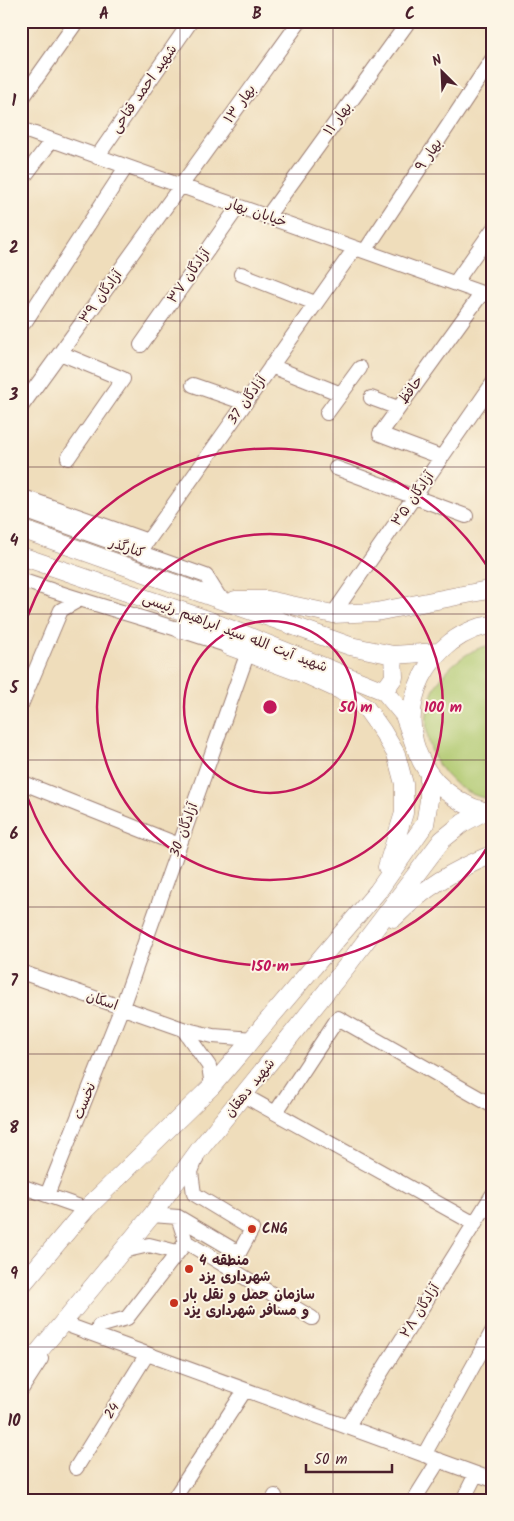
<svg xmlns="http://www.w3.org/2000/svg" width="514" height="1521" font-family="Kalam,'Playpen Sans Arabic',sans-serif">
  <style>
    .green { fill: #aec86d; stroke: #7c744c }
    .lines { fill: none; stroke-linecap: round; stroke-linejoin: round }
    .minor-casing { stroke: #9c7e73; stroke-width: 16 }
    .major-casing { stroke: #9c7e73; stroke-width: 19 }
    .minor { stroke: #fff; stroke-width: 14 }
    .major { stroke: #fff; stroke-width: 18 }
    .grid { fill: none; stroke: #4a1f2b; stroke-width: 1; stroke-opacity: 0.55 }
    .ring { fill: none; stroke: #c2185b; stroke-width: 2.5 }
    .poi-dot { fill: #c8321e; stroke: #fcf5e5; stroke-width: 2 }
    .labels { text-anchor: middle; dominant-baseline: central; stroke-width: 4; stroke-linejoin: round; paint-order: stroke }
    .street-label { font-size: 14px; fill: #4a1f2b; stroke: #fcf5e5 }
    .poi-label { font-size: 14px; font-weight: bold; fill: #4a1f2b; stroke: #fcf5e5; text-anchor: start }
    .centre { fill: #c2185b; stroke: #fcf5e5; stroke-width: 2.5 }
    .ring-label { font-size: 15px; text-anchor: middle; font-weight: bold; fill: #c2185b; stroke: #fcf5e5; stroke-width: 4; stroke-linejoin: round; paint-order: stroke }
    .neatline { fill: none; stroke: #4a1f2b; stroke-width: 2 }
    .grid-label { font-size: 16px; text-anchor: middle; font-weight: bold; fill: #4a1f2b }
  </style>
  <rect width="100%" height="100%" fill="#fcf5e5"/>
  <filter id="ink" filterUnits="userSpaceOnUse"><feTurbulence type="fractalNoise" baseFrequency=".02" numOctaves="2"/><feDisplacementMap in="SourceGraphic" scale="10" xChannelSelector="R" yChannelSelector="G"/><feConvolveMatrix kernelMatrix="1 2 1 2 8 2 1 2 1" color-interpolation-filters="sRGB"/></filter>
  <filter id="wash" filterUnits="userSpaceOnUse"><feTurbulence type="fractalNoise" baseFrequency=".0096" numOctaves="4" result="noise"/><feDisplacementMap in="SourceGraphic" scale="20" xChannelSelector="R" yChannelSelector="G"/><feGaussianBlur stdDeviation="1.12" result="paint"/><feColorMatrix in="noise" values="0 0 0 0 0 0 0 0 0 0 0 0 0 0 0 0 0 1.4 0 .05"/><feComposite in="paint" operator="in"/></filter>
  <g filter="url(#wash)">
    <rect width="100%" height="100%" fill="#efddbb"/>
    <path class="green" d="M493 645V800C426 790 403 706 455 663 466 654 479 646 493 645Z"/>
  </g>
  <g filter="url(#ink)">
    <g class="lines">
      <defs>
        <path id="minor" d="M21 100 77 21
          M21 129 493 297
          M97 157 191 21
          M21 181 52 140
          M267 217 409 21
          M365 251 493 58
          M241 274 315 303
          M455 283 493 229
          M25 322 126 167
          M141 345 238 207
          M60 353 123 379 68 458
          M271 366 341 394
          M193 385 245 403
          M371 398 398 408
          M21 407 300 21
          M327 413 360 368
          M441 457 380 434 482 293
          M336 468 466 516
          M21 496 148 541
          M21 510 206 576 221 600
          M140 552 355 248
          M21 580C90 604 160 622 229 646
          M333 614 493 383
          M21 705 61 610 79 600
          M21 782 179 845
          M21 972 183 1029 213 1036 254 1039
          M183 1029 209 1066 212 1086
          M245 1096 475 1224
          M276 1112 338 1018 493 1106
          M21 1186 86 1209
          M47 1195 122 1007 248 652
          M152 1215 178 1217 239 1253 252 1229 194 1194 191 1172 196 1159
          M186 1242 312 1318
          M123 1251 149 1245 177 1252
          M99 1326 127 1318 186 1242 178 1217
          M57 1332 62 1323 493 1480
          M21 1390 41 1359
          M347 1427 493 1194
          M424 1455 493 1330
          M76 1468 147 1354
          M173 1500 245 1390
          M273 1500 275 1496
          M414 1500 439 1460
          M463 1500 476 1474"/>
        <path id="major" d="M21 529 350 646 393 655 438 652
          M21 556 208 620 384 691 404 715 416 749
          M235 600H268L333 614 376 612 493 589
          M180 629 208 620 229 646 307 675 340 690 366 708 383 732 396 754 404 784V813L387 867
          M384 691 394 677 393 655
          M492 812C478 811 465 805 454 797 397 760 399 682 451 642 462 634 478 626 493 625
          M394 918C425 887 452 871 493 854
          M21 1286 86 1209 212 1086 378 891 425 824 429 800V774
          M21 1373 152 1215 199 1150 346 967 442 840 463 823 485 811"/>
      </defs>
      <use href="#minor" class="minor-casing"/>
      <use href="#major" class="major-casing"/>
      <use href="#minor" class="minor"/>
      <use href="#major" class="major"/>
    </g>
  </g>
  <path class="grid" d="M180 21V1500M333 21V1500M21 174H493M21 321H493M21 467H493M21 614H493M21 760H493M21 907H493M21 1054H493M21 1200H493M21 1347H493"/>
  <g class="ring">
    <circle cx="270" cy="707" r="86"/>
    <circle cx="270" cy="707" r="173"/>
    <path d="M492 840A259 259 0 0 1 22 781M22 633A259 259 0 0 1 492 574"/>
  </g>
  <g class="poi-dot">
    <circle cx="252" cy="1229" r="5"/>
    <circle cx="189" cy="1269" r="5"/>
    <circle cx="174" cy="1303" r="5"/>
  </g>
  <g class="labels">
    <g class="street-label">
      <text transform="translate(144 89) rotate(-55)">شهید احمد قتاحی</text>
      <text transform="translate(240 104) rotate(-54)">بهار ۱۳</text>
      <text transform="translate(338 119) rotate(-54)">بهار ۱۱</text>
      <text transform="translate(429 155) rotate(-56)">بهار ۹</text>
      <text transform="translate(257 213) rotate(19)">خیابان بهار</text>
      <text transform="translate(189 276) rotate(-55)">آزادگان ۳۷</text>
      <text transform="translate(101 297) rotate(-54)">آزادگان ۳۹</text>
      <text transform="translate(411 390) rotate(-54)">حافظ</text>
      <text transform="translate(247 400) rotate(-55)">آزادگان 37</text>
      <text transform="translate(413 499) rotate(-55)">آزادگان ۳۵</text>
      <text transform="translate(127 548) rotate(19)">کنارگذر</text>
      <text transform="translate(235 633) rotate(21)">شهید آیت الله سید ابراهیم رئیسی</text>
      <text transform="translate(184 830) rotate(-70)">آزادگان 30</text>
      <text transform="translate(102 1001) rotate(19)">اسکان</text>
      <text transform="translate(250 1088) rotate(-51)">شهید دهقان</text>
      <text transform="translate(85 1101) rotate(-68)">نخست</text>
      <text transform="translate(420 1311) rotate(-58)">۲۸ آزادگان</text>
      <text transform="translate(112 1411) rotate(-58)">24</text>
    </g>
    <g class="poi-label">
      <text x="262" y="1229">CNG</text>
      <text x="199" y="1261">منطقه 4<tspan x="199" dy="16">شهرداری یزد</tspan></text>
      <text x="184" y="1295">سازمان حمل و نقل بار<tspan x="184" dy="16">و مسافر شهرداری یزد</tspan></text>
    </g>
  </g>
  <circle cx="270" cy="707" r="8" class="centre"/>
  <g class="ring-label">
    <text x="356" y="712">50 m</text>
    <text x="443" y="712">100 m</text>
    <text x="270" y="971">150 m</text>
  </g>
  <rect width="514" height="1521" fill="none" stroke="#fcf5e5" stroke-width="55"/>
  <g transform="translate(442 72) rotate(336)" stroke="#fcf5e5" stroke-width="4" paint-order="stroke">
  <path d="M0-4L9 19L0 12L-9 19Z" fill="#4a1f2b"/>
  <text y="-8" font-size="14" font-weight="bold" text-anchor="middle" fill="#4a1f2b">N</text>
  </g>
  <path d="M306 1464v8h86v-8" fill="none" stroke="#4a1f2b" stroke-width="2.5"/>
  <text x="314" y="1464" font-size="15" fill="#4a1f2b" stroke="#fcf5e5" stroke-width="4" paint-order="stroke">50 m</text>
  <rect x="28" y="28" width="458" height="1466" class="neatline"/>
  <g class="grid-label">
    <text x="104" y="19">A</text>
    <text x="257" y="19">B</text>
    <text x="410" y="19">C</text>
    <text x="14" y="106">1</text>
    <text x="14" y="253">2</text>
    <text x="14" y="400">3</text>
    <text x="14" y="546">4</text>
    <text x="14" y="693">5</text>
    <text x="14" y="839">6</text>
    <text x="14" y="986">7</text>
    <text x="14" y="1133">8</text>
    <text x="14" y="1279">9</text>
    <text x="14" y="1426">10</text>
  </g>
</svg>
